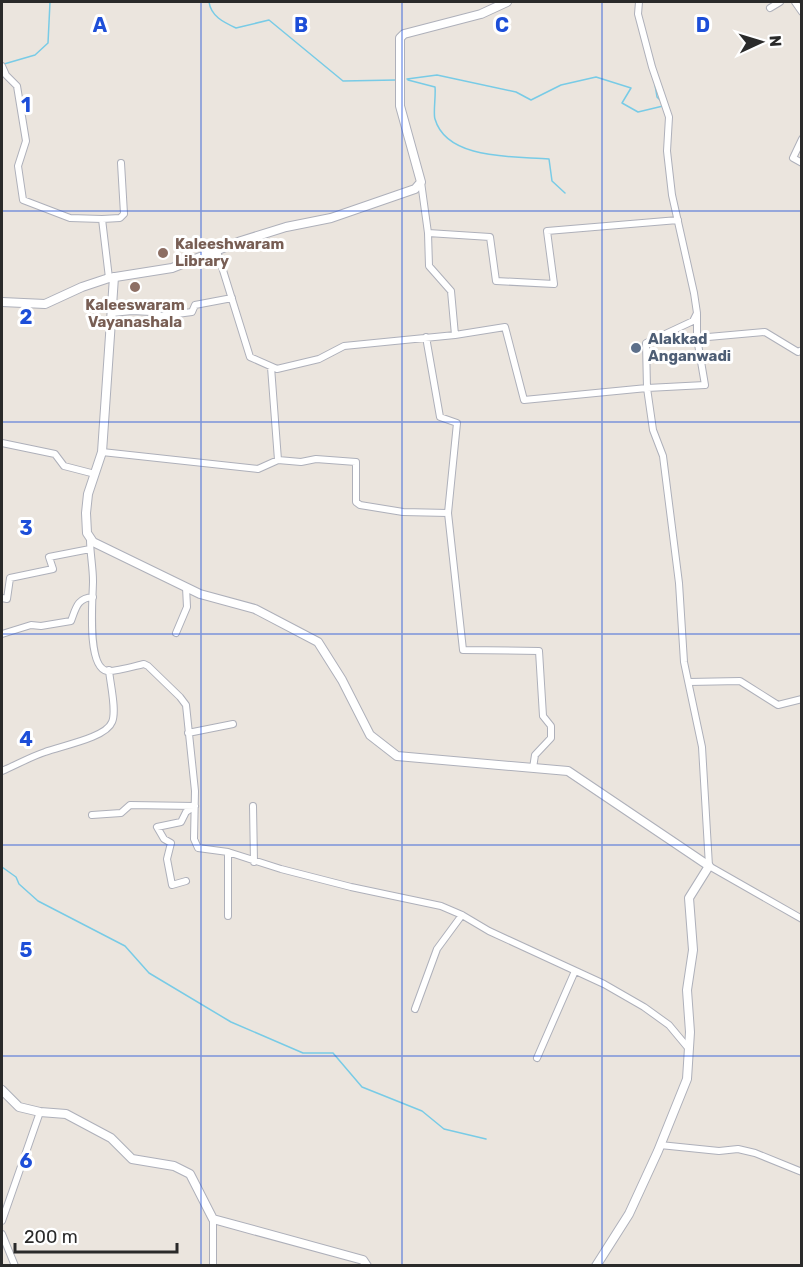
<svg xmlns="http://www.w3.org/2000/svg" width="803" height="1267" font-family="Rubik,sans-serif">
  <style>
    .lines { fill: none; stroke-linecap: round; stroke-linejoin: round }
    .stream { stroke: #78cbe6; stroke-width: 1.5 }
    .street-casing { stroke: #aeb0ba; stroke-width: 8 }
    .secondary-casing { stroke: #aeb0ba; stroke-width: 10 }
    .street { stroke: #fff; stroke-width: 6 }
    .secondary { stroke: #fff; stroke-width: 8 }
    .grid { fill: none; stroke: #1d4ed8; stroke-width: 1.5; stroke-opacity: 0.55 }
    .education-dot { fill: #8d6e63; stroke: #fff; stroke-width: 2 }
    .service-dot { fill: #5c6f8a; stroke: #fff; stroke-width: 2 }
    .labels { text-anchor: middle; dominant-baseline: central; stroke-width: 6; stroke-linejoin: round; paint-order: stroke }
    .education-label { font-size: 15px; font-weight: bold; fill: #785e54; stroke: #fff; text-anchor: start }
    .service-label { font-size: 15px; font-weight: bold; fill: #4e5e75; stroke: #fff; text-anchor: start }
    .grid-label { font-size: 20px; text-anchor: middle; font-weight: bold; fill: #1d4ed8; stroke: #fff; stroke-width: 6; stroke-linejoin: round; paint-order: stroke }
  </style>
  <rect width="100%" height="100%" fill="#ebe5de"/>
  <g class="lines">
    <path class="stream" d="M209 2C211 16 223 22 236 28L269 20 343 81 396 80
      M4 64 35 55 48 43 50 2
      M407 79 437 75 516 92 531 100 561 85 596 77 631 88 622 103 638 112 663 106
      M408 80 435 87C436 95 433 114 435 119 447 161 517 156 549 159L552 181 565 193
      M655 85 657 97 660 100
      M2 867 16 877 19 884 38 901 125 946 149 973 231 1022 303 1053H333L362 1087 422 1111 444 1129 486 1139"/>
    <defs>
      <path id="street" d="M639 2 638 14 652 67 669 117 667 151 672 195 694 293 697 313 693 321 646 343 647 388 653 430 663 456 679 583 684 662 702 747 709 866 802 919
        M795 2 802 12
        M770 8 780 2
        M2 66 6 75 17 86 26 141 18 166 23 200 70 218 102 219
        M802 139 793 158 802 163
        M428 233 490 237 496 281 554 284 547 231 678 220
        M217 251 250 357 277 369 319 359 344 346 455 335 451 291 429 266 428 233 421 182
        M109 278 102 219 120 218 124 214 121 163
        M112 313 132 311 151 312 162 316 192 312 195 305 232 298
        M697 314V338
        M455 335 505 327 524 400 647 388 705 385 697 338 765 332 798 352 802 350
        M426 337 440 417 457 423 448 513
        M271 367 278 460
        M2 443 55 454 64 466 95 474
        M102 452 258 469 278 460 301 462 316 459 356 462V502L360 505 403 512 448 513 463 650 539 651 543 716 551 726V738L535 755 533 768
        M90 539C90 553 93 567 93 581 93 597 86 667 107 671 115 672 135 666 144 664L148 666 180 697 186 705 195 791 194 839 198 848 228 852 281 869 351 887 441 906 462 915 489 931 604 984 644 1007 669 1025 689 1049
        M2 598 7 599 10 578 53 569 49 557 90 549
        M176 633 187 607 186 587
        M2 634 31 625 41 626 71 621C76 608 77 598 93 597
        M689 682 740 681 778 705 802 699
        M188 733 233 724
        M2 771C16 765 30 757 45 752 60 746 106 738 112 722 117 711 110 683 109 670
        M253 806 254 862
        M92 815 121 813 130 805 195 806
        M228 852V916
        M186 881 172 885 167 859 171 843 164 839 157 827 181 822 186 812 195 806
        M415 1009 437 949 462 915
        M537 1058 575 971
        M660 1145 719 1151 738 1149 755 1153 802 1172
        M213 1219V1266
        M2 1221 40 1112
        M2 1234 15 1266"/>
      <path id="secondary" d="M114 277 102 452 88 494 86 513 87 533 93 542 200 594 255 609 318 642 342 680 370 735 397 756 568 771 709 866 689 898 693 950 687 990 690 1032 687 1079 658 1151 629 1214 596 1266
        M2 302 45 304 82 287 109 278 172 268 241 241 286 227 331 218 415 189 421 182 400 106V38L404 34 481 14 507 2
        M2 1090 19 1107 40 1112 66 1114 111 1138 132 1159 174 1166 190 1174 213 1219 363 1260 367 1266"/>
    </defs>
    <use href="#street" class="street-casing"/>
    <use href="#secondary" class="secondary-casing"/>
    <use href="#street" class="street"/>
    <use href="#secondary" class="secondary"/>
  </g>
  <path class="grid" d="M201 2V1266M402 2V1266M602 2V1266M2 211H802M2 422H802M2 634H802M2 845H802M2 1056H802"/>
  <g class="education-dot">
    <circle cx="163" cy="253" r="6"/>
    <circle cx="135" cy="287" r="6"/>
  </g>
  <circle class="service-dot" cx="636" cy="348" r="6"/>
  <g class="labels">
    <g class="education-label">
      <text x="175" y="244">Kaleeshwaram<tspan x="175" dy="17">Library</tspan></text>
      <text x="135" y="305" text-anchor="middle">Kaleeswaram<tspan x="135" dy="17">Vayanashala</tspan></text>
    </g>
    <g class="service-label">
      <text x="648" y="339">Alakkad<tspan x="648" dy="17">Anganwadi</tspan></text>
    </g>
  </g>
  <g class="grid-label">
    <text x="100" y="32">A</text>
    <text x="301" y="32">B</text>
    <text x="502" y="32">C</text>
    <text x="703" y="32">D</text>
    <text x="26" y="112">1</text>
    <text x="26" y="324">2</text>
    <text x="26" y="535">3</text>
    <text x="26" y="746">4</text>
    <text x="26" y="957">5</text>
    <text x="26" y="1168">6</text>
  </g>
  <rect width="803" height="1267" fill="none" stroke="#2a2a2a" stroke-width="6"/>
  <g transform="translate(761 42) rotate(86)" stroke="#ffffff" stroke-width="4.5" paint-order="stroke">
  <path d="M0-4.5L10 22L0 15L-10 22Z" fill="#2a2a2a"/>
  <text y="-9" font-size="16" font-weight="bold" text-anchor="middle" fill="#2a2a2a">N</text>
  </g>
  <path d="M15 1243v9h162v-9" fill="none" stroke="#2a2a2a" stroke-width="3"/>
  <text x="24" y="1243" font-size="18" fill="#2a2a2a" stroke="#ffffff" stroke-width="4.5" paint-order="stroke">200 m</text>
</svg>
